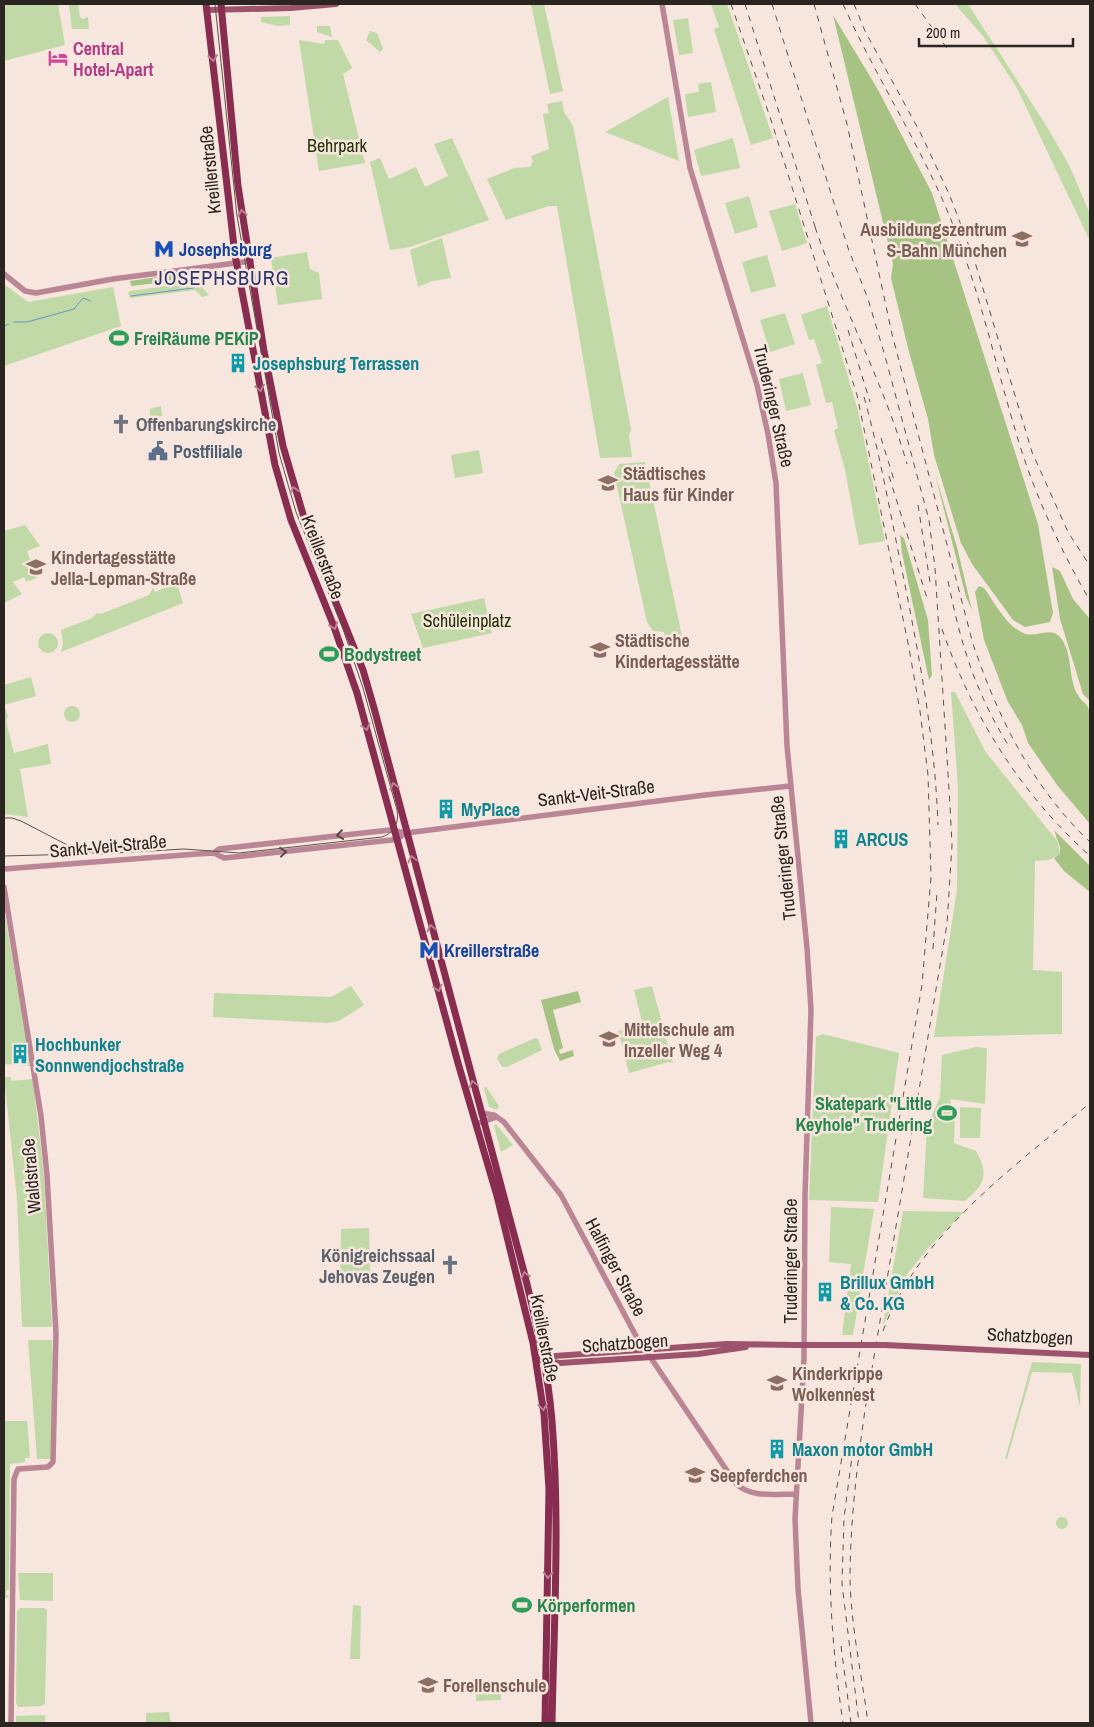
<svg xmlns="http://www.w3.org/2000/svg" width="1094" height="1727" font-family="'Archivo Narrow',sans-serif">
  <style>
    .green { fill: #c0d9a7 }
    .forest { fill: #a6c384 }
    .lines { fill: none; stroke-linecap: round; stroke-linejoin: round }
    .stream { stroke: #6797c9; stroke-width: 1 }
    .tertiary { stroke: #ba8594; stroke-width: 5.5 }
    .secondary { stroke: #9e536c; stroke-width: 6 }
    .primary { stroke: #882c50; stroke-width: 7 }
    .tram { stroke: #5c534e; stroke-width: 1 }
    .rail { stroke: #5c534e; stroke-width: 1; stroke-dasharray: 6 6; stroke-linecap: butt }
    .secondary-bridge { stroke: #9e536c; stroke-width: 6 }
    .oneway { stroke: #ba808f }
    .oneway2 { stroke: #5d4749 }
    .labels { text-anchor: middle; dominant-baseline: central; stroke-width: 5; stroke-linejoin: round; paint-order: stroke }
    .hotel-label { font-size: 18px; font-weight: bold; fill: #b23c85; stroke: #f6e6dd; text-anchor: start }
    .park-label { font-size: 18px; fill: #213304; stroke: #f6e6dd }
    .street-label { font-size: 18px; fill: #2b2521; stroke: #f6e6dd }
    .education-label { font-size: 18px; font-weight: bold; fill: #785e54; stroke: #f6e6dd; text-anchor: start }
    .transit-label { font-size: 18px; font-weight: bold; fill: #164399; stroke: #f6e6dd; text-anchor: start }
    .leisure-label { font-size: 18px; font-weight: bold; fill: #27864d; stroke: #f6e6dd; text-anchor: start }
    .culture-label { font-size: 18px; font-weight: bold; fill: #0d838f; stroke: #f6e6dd; text-anchor: start }
    .worship-label { font-size: 18px; font-weight: bold; fill: #5b616d; stroke: #f6e6dd; text-anchor: start }
    .service-label { font-size: 18px; font-weight: bold; fill: #4e5e75; stroke: #f6e6dd; text-anchor: start }
    .quarter-label { font-size: 20px; letter-spacing: 1px; fill: #2c336d; stroke: #f6e6dd }
  </style>
  <rect width="100%" height="100%" fill="#f6e6dd"/>
  <path class="green" d="M4 4H58L65 45 4 61Z
    M78 4 80 17 83 19 88 17 89 29H72L69 5Z
    M531 4H544L563 91 550 94Z
    M711 4H727L773 138 751 145 714 29 719 27Z
    M955 4H968L1047 127 1069 165 1090 214V241L1017 88 983 36Z
    M290 16V25L278 26 261 22V17Z
    M688 18 693 53 679 55 673 20Z
    M317 26H330L332 37 317 32Z
    M370 31 377 33 383 49 380 52 366 40Z
    M299 40 324 44 325 40H338L352 68 343 74 365 163 319 171Z
    M711 82 716 112 688 117 685 94 699 92 698 84Z
    M668 97 679 161 605 132Z
    M562 101 564 112 573 126 631 429 629 436 632 457 600 458 557 206H549L506 220 487 179 514 168 530 167 533 161 531 156 549 149 543 114 549 113 547 104Z
    M452 138 489 220 410 247 390 250 370 162 380 158 389 179 416 167 425 187 448 176 434 144Z
    M733 138 740 168 701 176 694 150Z
    M749 196 758 227 735 234 725 203Z
    M795 204 807 243 782 251 769 211Z
    M442 238 451 278 432 281 418 287 410 250Z
    M307 252 310 269 319 273 322 299 278 305 271 258Z
    M767 255 776 286 751 293 742 262Z
    M197 282 209 295 202 297 195 290 130 298 128 293 130 291Z
    M4 284 28 302 113 287 121 326 4 366Z
    M827 306 858 411 885 541 859 545 845 470 834 430 838 428 832 402 826 403 816 365 822 363 814 339 809 340 801 315Z
    M785 313 795 344 770 352 760 320Z
    M803 373 811 405 786 411 779 379Z
    M161 406 162 416 150 418V409Z
    M479 450 483 473 455 478 451 455Z
    M645 462 684 646 668 649 664 632 653 631 647 622 614 473 619 464Z
    M25 525 40 546 27 551 37 578 26 582 24 577 13 582 22 594 4 603V531Z
    M177 583 183 603 61 652 63 643 61 630 92 618 97 613 101 614 149 595 153 588 155 592Z
    M484 598 492 633 423 648 411 614Z
    M38 643a10 10 0 1 1 20 0a10 10 0 1 1-20 0Z
    M31 677 36 696 4 705 8 716 6 721 14 753 48 744 51 764 20 769 28 817 4 814V685Z
    M951 692H955L985 751 1058 842 1060 854 1049 860 1035 861 1033 970 1062 972V1034L934 1037 957 890 958 787Z
    M64 714a8 8 0 1 1 16 0a8 8 0 1 1-16 0Z
    M4 909 31 1066 4 1064Z
    M351 986 364 1005 339 1021 328 1023 213 1017 214 993 331 997Z
    M652 986 673 1063 668 1062 629 1073 618 1031 651 1022 649 1020 642 1022 634 990Z
    M822 1034 899 1053 878 1202 809 1200 816 1037Z
    M535 1038 538 1039 542 1050 507 1067H502L497 1058 499 1054Z
    M976 1047 987 1048 985 1104 950 1099 952 1109 955 1110 954 1143 976 1151C989 1175 985 1184 965 1201L923 1198 927 1127 940 1097 942 1055Z
    M4 1077H11V1081L33 1079 44 1176 52 1327H22L17 1199Z
    M486 1087 499 1106 497 1110 489 1107 484 1088Z
    M960 1107 981 1108 980 1138H960Z
    M496 1124 513 1145 501 1152 494 1126Z
    M831 1207 874 1209 853 1335H842L851 1264 829 1262Z
    M903 1211 964 1212 929 1247 908 1273 883 1325Z
    M369 1228 370 1273 340 1272 341 1229Z
    M28 1340H52L54 1384 51 1459H37Z
    M1032 1362 1081 1364 1080 1407 1072 1373 1032 1372 1007 1459H1005Z
    M4 1421H27L30 1458H25V1462L10 1464 9 1590 6 1591V1595H9L7 1598H4Z
    M1056 1523a6 6 0 1 1 12 0a6 6 0 1 1-12 0Z
    M18 1573H53V1601L20 1600Z
    M353 1605 361 1606 360 1659H350Z
    M21 1608H44L47 1610 45 1704 42 1706 18 1707 16 1703 17 1611Z
    M476 1684H501V1700L476 1701Z
    M169 1712 171 1723H146V1713Z
    M45 1715V1723H16V1716Z"/>
  <path class="forest" d="M833 15 877 88 932 193 1038 524 1053 613 1050 622 1025 627 1013 620 972 564 961 543 934 455 928 419 909 352 891 278 893 264Z
    M184 273 188 277 184 280 131 286 130 281Z
    M935 474 957 547 972 610 966 597Z
    M900 535 904 538 928 620 932 675 929 680 902 553Z
    M1052 567 1060 571 1073 599 1090 619V701L1083 694 1060 619Z
    M979 586 984 588C995 603 1007 628 1026 634 1036 637 1050 627 1059 636 1074 652 1067 678 1078 695 1083 704 1087 701 1090 713V824L1057 785 1028 743 1022 725 1008 702 984 640 975 592Z
    M1054 830 1090 866V892L1064 871 1054 858 1060 854V847Z
    M578 991 581 1002 553 1010 563 1048 559 1050 560 1054 573 1050 574 1056 560 1061 554 1049 541 1000Z"/>
  <g class="lines">
    <path class="stream" d="M131 296 193 288 207 280
      M14 322H27L74 309 83 298 91 301
      M4 326 9 324"/>
    <path class="tertiary" d="M662 4 690 168 757 385 768 434 776 483 787 746 807 948 811 1010 805 1195 804 1359 795 1519 798 1589 811 1723
      M4 274 25 291 36 293 113 279 251 261
      M214 853 219 849 390 830 406 833 705 795 790 786
      M4 869 197 854 214 853 224 858 234 857 392 840 397 839 406 833
      M4 887 41 1116 47 1175 56 1333 53 1462 48 1467 18 1469 14 1479 11 1723
      M481 1113 494 1115 504 1122 561 1195 636 1336 736 1484C752 1498 775 1494 795 1494
      M476 1124 497 1117"/>
    <path class="secondary" d="M207 10 291 8 336 4
      M885 1345 1090 1355
      M540 1357 727 1344 796 1345
      M539 1360 560 1363 698 1354 746 1347"/>
    <path class="primary" d="M206 4 235 255 275 465 291 520 333 624 357 693 458 1063 497 1196 533 1343 544 1414 549 1489 545 1723
      M221 4 238 186 264 351 283 446 310 538 363 670 374 708 524 1272C536 1321 548 1370 552 1421 560 1521 554 1622 552 1723"/>
    <path class="tram" d="M4 818H12L21 821 75 849 98 854 184 849 239 853 382 837C395 832 399 823 397 810L363 688 343 629 296 512 279 453 237 216 215 4
      M4 856 80 854"/>
    <path class="rail" d="M731 4 771 120 857 395 909 648 920 711 928 775 931 877 922 985 832 1516C827 1586 833 1654 843 1723
      M745 4 817 233
      M772 4 848 248 868 299 885 356 929 520 935 568 950 805 952 845 947 924 865 1410C857 1466 850 1523 850 1579 851 1627 862 1676 868 1723
      M814 4 847 124 892 334 973 644C998 718 1033 788 1090 842
      M843 4C879 84 928 156 958 238 984 307 999 379 1021 449 1038 502 1062 552 1090 601
      M854 4 865 31 921 134 950 196 975 262 1032 452 1068 532 1090 566
      M915 4 949 51
      M815 227C842 307 884 383 907 464
      M848 330 870 402
      M864 397C880 454 890 512 902 570 919 655 935 738 938 825
      M881 438 895 483
      M889 476 927 598
      M918 505 930 582
      M948 581C961 645 975 692 1010 748
      M942 629C972 716 1021 794 1090 856
      M933 949 937 892
      M883 1331C918 1235 1014 1167 1090 1103
      M853 1449 844 1518 842 1584 859 1723
      M841 1646 851 1723"/>
    <path class="secondary-bridge" d="M796 1345H885"/>
  </g>
  <defs><path id="oneway-chevron" d="M-2-3.5L2.5 0L-2 3.5" fill="none" stroke-width="1.6" stroke-linecap="round" stroke-linejoin="round" transform="scale(1.25)"/></defs>
  <g class="oneway">
    <use href="#oneway-chevron" transform="translate(213 58) rotate(83)"/>
    <use href="#oneway-chevron" transform="translate(242 213) rotate(-99)"/>
    <use href="#oneway-chevron" transform="translate(260 388) rotate(79)"/>
    <use href="#oneway-chevron" transform="translate(294 490) rotate(-107)"/>
    <use href="#oneway-chevron" transform="translate(334 626) rotate(69)"/>
    <use href="#oneway-chevron" transform="translate(366 727) rotate(75)"/>
    <use href="#oneway-chevron" transform="translate(394 786) rotate(-104)"/>
    <use href="#oneway-chevron" transform="translate(412 859) rotate(-105)"/>
    <use href="#oneway-chevron" transform="translate(431 928) rotate(-105)"/>
    <use href="#oneway-chevron" transform="translate(438 988) rotate(75)"/>
    <use href="#oneway-chevron" transform="translate(473 1084) rotate(-105)"/>
    <use href="#oneway-chevron" transform="translate(525 1275) rotate(-104)"/>
    <use href="#oneway-chevron" transform="translate(543 1407) rotate(82)"/>
    <use href="#oneway-chevron" transform="translate(548 1575) rotate(92)"/>
  </g>
  <g class="oneway2">
    <use href="#oneway-chevron" transform="translate(340 835) rotate(172)"/>
    <use href="#oneway-chevron" transform="translate(283 852) rotate(-6)"/>
  </g>
  <defs>
    <symbol id="hotel-bare" viewBox="-9 -9 18 18"><path d="M-6-4.5h1.5V1H6V5H4.5V3h-9V5H-6ZM-4 0a1.8 1.8 0 1 1 3.6 0ZM.5 0V-2.5h3Q6-2.5 6 0Z" fill="#d1479c" stroke="#f6e6dd" stroke-width="2.5" paint-order="stroke"/></symbol>
    <symbol id="university-bare" viewBox="-9 -9 18 18"><path d="M0-5L7-2L0 1L-7-2ZM-4 1L0 2.5L4 1V4Q0 6-4 4Z" fill="#8d6e63" stroke="#f6e6dd" stroke-width="2.5" paint-order="stroke"/></symbol>
    <symbol id="metro-bare" viewBox="-9 -9 18 18"><path d="M-5.5 5V-5H-3L0 0L3-5H5.5V5H3V-.5L0 4L-3-.5V5Z" fill="#1a4fb4" stroke="#f6e6dd" stroke-width="2.5" paint-order="stroke"/></symbol>
    <symbol id="stadium-bare" viewBox="-9 -9 18 18"><path d="M0-5a6.5 5 0 1 0 0 10a6.5 5 0 1 0 0-10ZM-3.5-1.8h7v3.6h-7Z" fill="#2e9e5b" stroke="#f6e6dd" stroke-width="2.5" paint-order="stroke"/></symbol>
    <symbol id="building-bare" viewBox="-9 -9 18 18"><path d="M-4-6H4V6H1V3H-1V6H-4ZM-2.5-4.3h1.7v1.8h-1.7ZM.8-4.3h1.7v1.8H.8ZM-2.5-1h1.7V.8h-1.7ZM.8-1h1.7V.8H.8Z" fill="#0f9aa8" stroke="#f6e6dd" stroke-width="2.5" paint-order="stroke"/></symbol>
    <symbol id="church-bare" viewBox="-9 -9 18 18"><path d="M-1.2-6h2.4v3.5h3.3v2.4h-3.3V6h-2.4V-.1h-3.3v-2.4h3.3Z" fill="#6b7280" stroke="#f6e6dd" stroke-width="2.5" paint-order="stroke"/></symbol>
    <symbol id="civic-bare" viewBox="-9 -9 18 18"><path d="M-.6-6.5H3V-4.5H.6V-3L4-1V1h2V6H-6V1h2V-1L-.6-3ZM-1.2 2.5V6h2.4V2.5Z" fill="#5c6f8a" stroke="#f6e6dd" stroke-width="2.5" paint-order="stroke"/></symbol>
    <symbol id="school-bare" viewBox="-9 -9 18 18"><path d="M0-5L7-2L0 1L-7-2ZM-4 1L0 2.5L4 1V4Q0 6-4 4Z" fill="#8d6e63" stroke="#f6e6dd" stroke-width="2.5" paint-order="stroke"/></symbol>
  </defs>
  <g fill-rule="evenodd">
    <use href="#hotel-bare" x="44" y="44" width="28" height="28"/>
    <use href="#university-bare" x="1008" y="225" width="28" height="28"/>
    <use href="#metro-bare" x="150" y="235" width="28" height="28"/>
    <use href="#stadium-bare" x="105" y="324" width="28" height="28"/>
    <use href="#building-bare" x="224" y="349" width="28" height="28"/>
    <use href="#church-bare" x="107" y="410" width="28" height="28"/>
    <use href="#civic-bare" x="144" y="437" width="28" height="28"/>
    <use href="#school-bare" x="594" y="469" width="28" height="28"/>
    <use href="#school-bare" x="22" y="553" width="28" height="28"/>
    <use href="#school-bare" x="586" y="636" width="28" height="28"/>
    <use href="#stadium-bare" x="315" y="640" width="28" height="28"/>
    <use href="#building-bare" x="432" y="795" width="28" height="28"/>
    <use href="#building-bare" x="827" y="825" width="28" height="28"/>
    <use href="#metro-bare" x="415" y="936" width="28" height="28"/>
    <use href="#school-bare" x="595" y="1025" width="28" height="28"/>
    <use href="#building-bare" x="6" y="1040" width="28" height="28"/>
    <use href="#stadium-bare" x="933" y="1099" width="28" height="28"/>
    <use href="#church-bare" x="436" y="1251" width="28" height="28"/>
    <use href="#building-bare" x="811" y="1278" width="28" height="28"/>
    <use href="#school-bare" x="763" y="1369" width="28" height="28"/>
    <use href="#building-bare" x="763" y="1435" width="28" height="28"/>
    <use href="#school-bare" x="681" y="1461" width="28" height="28"/>
    <use href="#stadium-bare" x="508" y="1591" width="28" height="28"/>
    <use href="#school-bare" x="414" y="1671" width="28" height="28"/>
  </g>
  <g class="labels">
    <g class="hotel-label">
      <text x="73" y="48">Central<tspan x="73" dy="21">Hotel-Apart</tspan></text>
    </g>
    <g class="park-label">
      <text x="337" y="145">Behrpark</text>
      <text x="467" y="620">Schüleinplatz</text>
    </g>
    <g class="street-label">
      <text transform="translate(210 170) rotate(-96)">Kreillerstraße</text>
      <text transform="translate(774 406) rotate(77)">Truderinger Straße</text>
      <text transform="translate(323 557) rotate(69)">Kreillerstraße</text>
      <text transform="translate(596 793) rotate(-7)">Sankt-Veit-Straße</text>
      <text transform="translate(108 846) rotate(-5)">Sankt-Veit-Straße</text>
      <text transform="translate(783 858) rotate(-96)">Truderinger Straße</text>
      <text transform="translate(31 1176) rotate(-95)">Waldstraße</text>
      <text transform="translate(790 1261) rotate(-90)">Truderinger Straße</text>
      <text transform="translate(616 1267) rotate(62)">Halfinger Straße</text>
      <text transform="translate(1030 1336) rotate(3)">Schatzbogen</text>
      <text transform="translate(545 1338) rotate(79)">Kreillerstraße</text>
      <text transform="translate(625 1343) rotate(-4)">Schatzbogen</text>
    </g>
    <g class="education-label">
      <text x="1007" y="229" text-anchor="end">Ausbildungszentrum<tspan x="1007" dy="21">S-Bahn München</tspan></text>
      <text x="623" y="473">Städtisches<tspan x="623" dy="21">Haus für Kinder</tspan></text>
      <text x="51" y="557">Kindertagesstätte<tspan x="51" dy="21">Jella-Lepman-Straße</tspan></text>
      <text x="615" y="640">Städtische<tspan x="615" dy="21">Kindertagesstätte</tspan></text>
      <text x="624" y="1029">Mittelschule am<tspan x="624" dy="21">Inzeller Weg 4</tspan></text>
      <text x="792" y="1373">Kinderkrippe<tspan x="792" dy="21">Wolkennest</tspan></text>
      <text x="710" y="1475">Seepferdchen</text>
      <text x="443" y="1685">Forellenschule</text>
    </g>
    <g class="transit-label">
      <text x="179" y="249">Josephsburg</text>
      <text x="444" y="950">Kreillerstraße</text>
    </g>
    <g class="leisure-label">
      <text x="134" y="338">FreiRäume PEKiP</text>
      <text x="344" y="654">Bodystreet</text>
      <text x="932" y="1103" text-anchor="end">Skatepark "Little<tspan x="932" dy="21">Keyhole" Trudering</tspan></text>
      <text x="537" y="1605">Körperformen</text>
    </g>
    <g class="culture-label">
      <text x="253" y="363">Josephsburg Terrassen</text>
      <text x="461" y="809">MyPlace</text>
      <text x="856" y="839">ARCUS</text>
      <text x="35" y="1044">Hochbunker<tspan x="35" dy="21">Sonnwendjochstraße</tspan></text>
      <text x="840" y="1282">Brillux GmbH<tspan x="840" dy="21">&amp; Co. KG</tspan></text>
      <text x="792" y="1449">Maxon motor GmbH</text>
    </g>
    <g class="worship-label">
      <text x="136" y="424">Offenbarungskirche</text>
      <text x="435" y="1255" text-anchor="end">Königreichssaal<tspan x="435" dy="21">Jehovas Zeugen</tspan></text>
    </g>
    <g class="service-label">
      <text x="173" y="451">Postfiliale</text>
    </g>
    <g class="quarter-label">
      <text x="222" y="277">JOSEPHSBURG</text>
    </g>
  </g>
  <rect width="1094" height="1727" fill="none" stroke="#2b2521" stroke-width="10"/>
  <path d="M919 38v8h154v-8" fill="none" stroke="#2b2521" stroke-width="2.5"/>
  <text x="926" y="38" font-size="15" fill="#2b2521" stroke="#f6e6dd" stroke-width="4" paint-order="stroke">200 m</text>
</svg>
